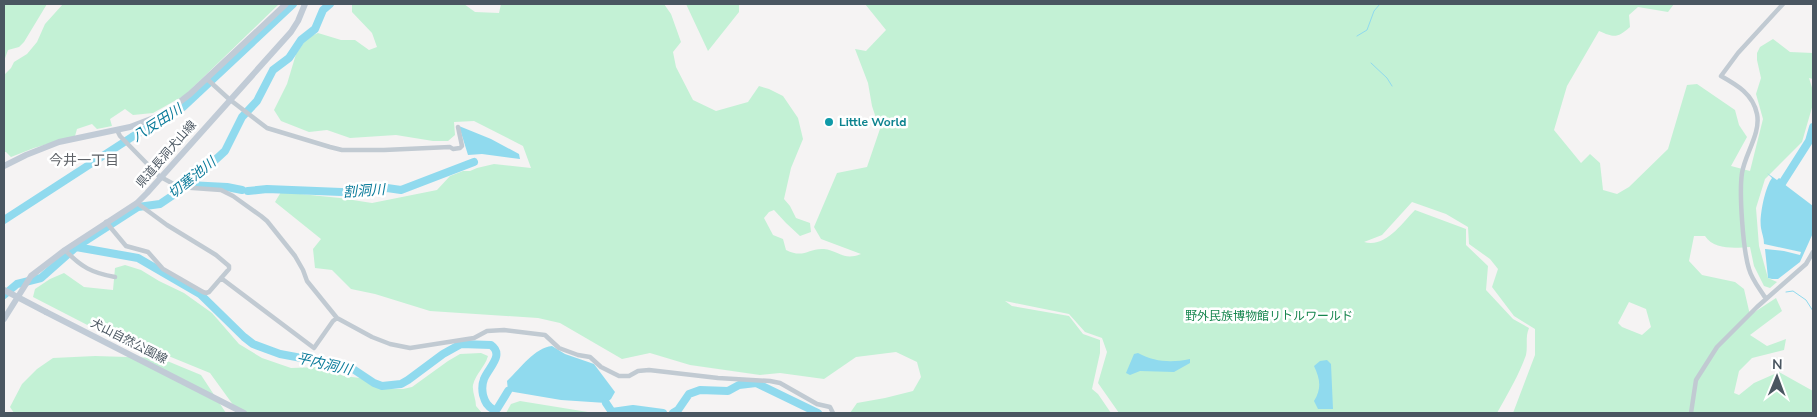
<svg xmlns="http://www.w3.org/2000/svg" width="1817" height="417" font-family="'Nunito Sans','Noto Sans JP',sans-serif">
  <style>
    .green { fill: #c3f1d5; fill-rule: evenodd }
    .water { fill: #90daee }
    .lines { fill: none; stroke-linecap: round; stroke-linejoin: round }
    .stream { stroke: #90daee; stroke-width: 1 }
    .river { stroke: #90daee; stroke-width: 8 }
    .minor { stroke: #c1cad2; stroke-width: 4.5 }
    .secondary { stroke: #c1cbd6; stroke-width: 6 }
    .secondary-bridge { stroke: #c1cbd6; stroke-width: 6 }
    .culture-dot { fill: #0f9aa8; stroke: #fff; stroke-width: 2 }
    .labels { text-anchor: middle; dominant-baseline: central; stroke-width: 5; stroke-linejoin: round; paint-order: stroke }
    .culture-label { font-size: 12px; font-weight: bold; fill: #0d838f; stroke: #fff; text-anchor: start }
    .street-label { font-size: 12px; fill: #4a5661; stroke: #fff }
    .park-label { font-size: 12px; fill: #17864f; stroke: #fff }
    .water-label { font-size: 14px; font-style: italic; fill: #0c7c9b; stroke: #fff }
    .neighbourhood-label { font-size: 14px; fill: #5f6368; stroke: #fff }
  </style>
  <rect width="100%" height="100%" fill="#f5f3f3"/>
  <path class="green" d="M4 4H47L24 42 19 47 8 50 4 61Z
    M63 4H279L185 95 153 113 133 115 125 109 110 119 112 126 97 129 92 124 77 129 75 136 34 148 11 157 6 152H4V75L11 68 14 62 27 54 37 42 45 24Z
    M352 4H464L475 12 499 13 501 4H664L671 14 681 42 673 52 676 67 693 100 716 111 748 102 759 86 769 89 783 96 798 118 803 139 791 168 784 199 790 206 796 218 810 223 811 232 800 236 786 223 774 210 769 212 764 218 773 235 783 239 786 250C804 259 808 248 824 249 840 251 843 261 861 254L821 239 814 227 837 173 867 167 882 123 877 121 872 106 868 83 855 49 866 51 886 30 865 4H1674L1668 12 1638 7 1629 15 1630 27C1617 38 1615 38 1599 31L1567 86 1554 130 1581 163 1590 154 1600 163 1603 190 1617 194 1629 187 1668 149 1687 85 1697 84 1735 110 1739 125 1747 137 1731 166 1750 171 1763 119 1756 94 1761 78 1757 60V53L1760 47 1773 39 1790 52 1813 53V79L1809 78 1813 91V104L1802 142 1765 179 1756 208 1759 246 1768 278 1777 282 1770 288 1764 286 1754 266 1750 247C1735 248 1714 250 1705 236H1694L1689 261 1702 275 1735 282 1744 289 1750 315 1776 298 1782 311 1750 335 1767 346 1786 339 1784 350 1752 358 1739 371 1734 393 1739 395 1754 383 1779 372 1813 391V413H1513L1535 355V329L1514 316 1492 287 1498 269 1490 259 1469 244 1468 227 1446 214 1412 202 1382 235 1364 242C1386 248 1401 224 1415 210L1466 229V245L1488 266 1486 290 1513 319 1529 328C1525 337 1528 346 1526 355 1519 375 1507 395 1497 413H1119L1098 383 1107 352 1102 338 1085 332 1069 314 1005 301 1012 306 1069 316 1083 334 1100 340V353L1092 389 1098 394 1111 413H850L857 403 885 398 913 391 921 377 917 362 896 352 856 357 824 379 780 373 760 375 690 365 650 353 622 359 560 323 538 318 430 311 375 294 351 289 332 270 315 268 313 249 321 239 275 202 281 192 340 198 372 203 437 190 450 176 463 171H470L477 168 494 164 531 168 523 146 474 121 454 122 455 135 448 141H433L396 135 350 138 327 130 309 132 281 121 274 110 287 84 296 54 307 38 318 33 341 40H355L369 50 377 47 372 33 352 12ZM1629 302 1646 309 1651 327 1642 335 1622 327 1618 323Z
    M686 4H739V12L708 51Z
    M125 265 141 270 159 281 184 293 212 313 239 344 262 358 291 368 320 367 344 376 360 378 380 389H403L412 387 448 361 460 354 481 353 488 356C485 367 476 373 473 385 472 392 476 399 476 406L482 413H239L210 373 166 355 132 348 33 297 35 289 50 279 64 273 84 287 113 290 115 268Z
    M95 356 160 358 201 375 226 413H14L10 407 22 384 37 369 53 358Z
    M520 401 594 413H506L511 404Z"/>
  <path class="water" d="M459 126 491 139 519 154 520 159 482 154 468 155Z
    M1767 173 1777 180 1779 178 1785 182 1784 184 1813 206V233L1800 262 1778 279H1772L1768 278 1765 249 1784 251 1800 255 1801 252 1764 244C1764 238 1762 234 1761 228 1759 217 1765 187 1772 178Z
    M552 346 565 354 594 364 615 392 611 399 606 403 561 400 508 391 507 381C520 369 534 348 552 346Z
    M1138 353C1155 362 1171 363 1190 359V363L1174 372 1140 371 1130 375 1126 373 1134 354Z
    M1327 360 1331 364 1333 409H1318L1314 401C1322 388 1320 379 1314 366L1320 361Z"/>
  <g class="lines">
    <path class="stream" d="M1357 36 1367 30 1374 11 1380 4
      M1371 63 1387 78 1392 86
      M1786 292 1793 291 1806 300 1813 311"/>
    <path class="river" d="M188 185 227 187 242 190
      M1779 188 1809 141 1813 127
      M248 191 267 189 366 193 387 188 401 190 474 162
      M4 220 132 137 183 107 293 4
      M76 247 138 258 200 294 244 337 253 344 280 354 350 367 374 383 382 386 401 384 408 380 443 354 461 344 491 345C505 355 488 368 484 379 482 384 482 390 483 395 485 402 487 406 494 410L497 409 508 391
      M4 295 17 284 41 278 76 247 138 207 160 204 188 185 225 151 242 117 257 101 273 70 289 58 301 40 315 29 323 10 330 4
      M606 403 612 412 633 409 663 413
      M673 413 678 410 689 394 700 390 728 391 739 385 756 383 818 413"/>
    <path class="minor" d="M207 79 229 99 267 128 330 147 342 150H384L450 147 453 149 460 148 462 146 458 127
      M117 130 120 136 159 176 179 187 221 190 233 196 261 216 267 221 295 256 303 270 307 281 337 318 372 337 390 344 410 348 474 338 487 331 504 330 545 335 559 348 578 355 590 357 601 367 619 376H629L638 371 649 370 718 378 770 381 780 383 817 404 830 407 833 413
      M106 222 126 246 148 252 163 269 203 292 206 293 209 292 229 269V266L216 255 167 225 137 203
      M65 250C81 267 92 273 115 277
      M221 278 314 348 333 321 337 318
      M1766 299C1760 289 1752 280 1749 269 1743 250 1739 193 1742 173 1745 154 1761 133 1757 114 1753 94 1737 85 1721 76L1738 53 1783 4
      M1691 413 1696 380 1717 347 1757 307 1806 264 1813 252"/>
    <path class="secondary" d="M4 166 26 155 59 142 130 127 164 114 190 94 286 4
      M46 312 244 413
      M4 319 31 276 65 250 137 203 147 193 291 32 298 21 305 4"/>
    <path class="secondary-bridge" d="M4 290 46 312"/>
  </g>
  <circle class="culture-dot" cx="829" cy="122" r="5"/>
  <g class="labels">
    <g class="culture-label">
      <text x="839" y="122">Little World</text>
    </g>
    <g class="street-label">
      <text transform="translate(166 154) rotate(-49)">県道長洞犬山線</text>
      <text transform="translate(129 341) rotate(27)">犬山自然公園線</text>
    </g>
    <g class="park-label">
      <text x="1269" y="316">野外民族博物館リトルワールド</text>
    </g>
    <g class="water-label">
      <text transform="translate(157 123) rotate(-33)">八反田川</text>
      <text transform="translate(192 178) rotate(-39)">切塞池川</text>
      <text transform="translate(364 191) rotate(-4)">割洞川</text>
      <text transform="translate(324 364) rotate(13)">平内洞川</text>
    </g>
    <g class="neighbourhood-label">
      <text x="84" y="160">今井一丁目</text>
    </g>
  </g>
  <rect width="1817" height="417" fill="none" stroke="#4a5661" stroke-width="10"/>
  <g transform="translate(1777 377) rotate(1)" stroke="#ffffff" stroke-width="4" paint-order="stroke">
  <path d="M0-4L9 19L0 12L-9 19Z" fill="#4a5661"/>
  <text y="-8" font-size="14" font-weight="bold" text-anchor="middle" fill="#4a5661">N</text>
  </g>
</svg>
